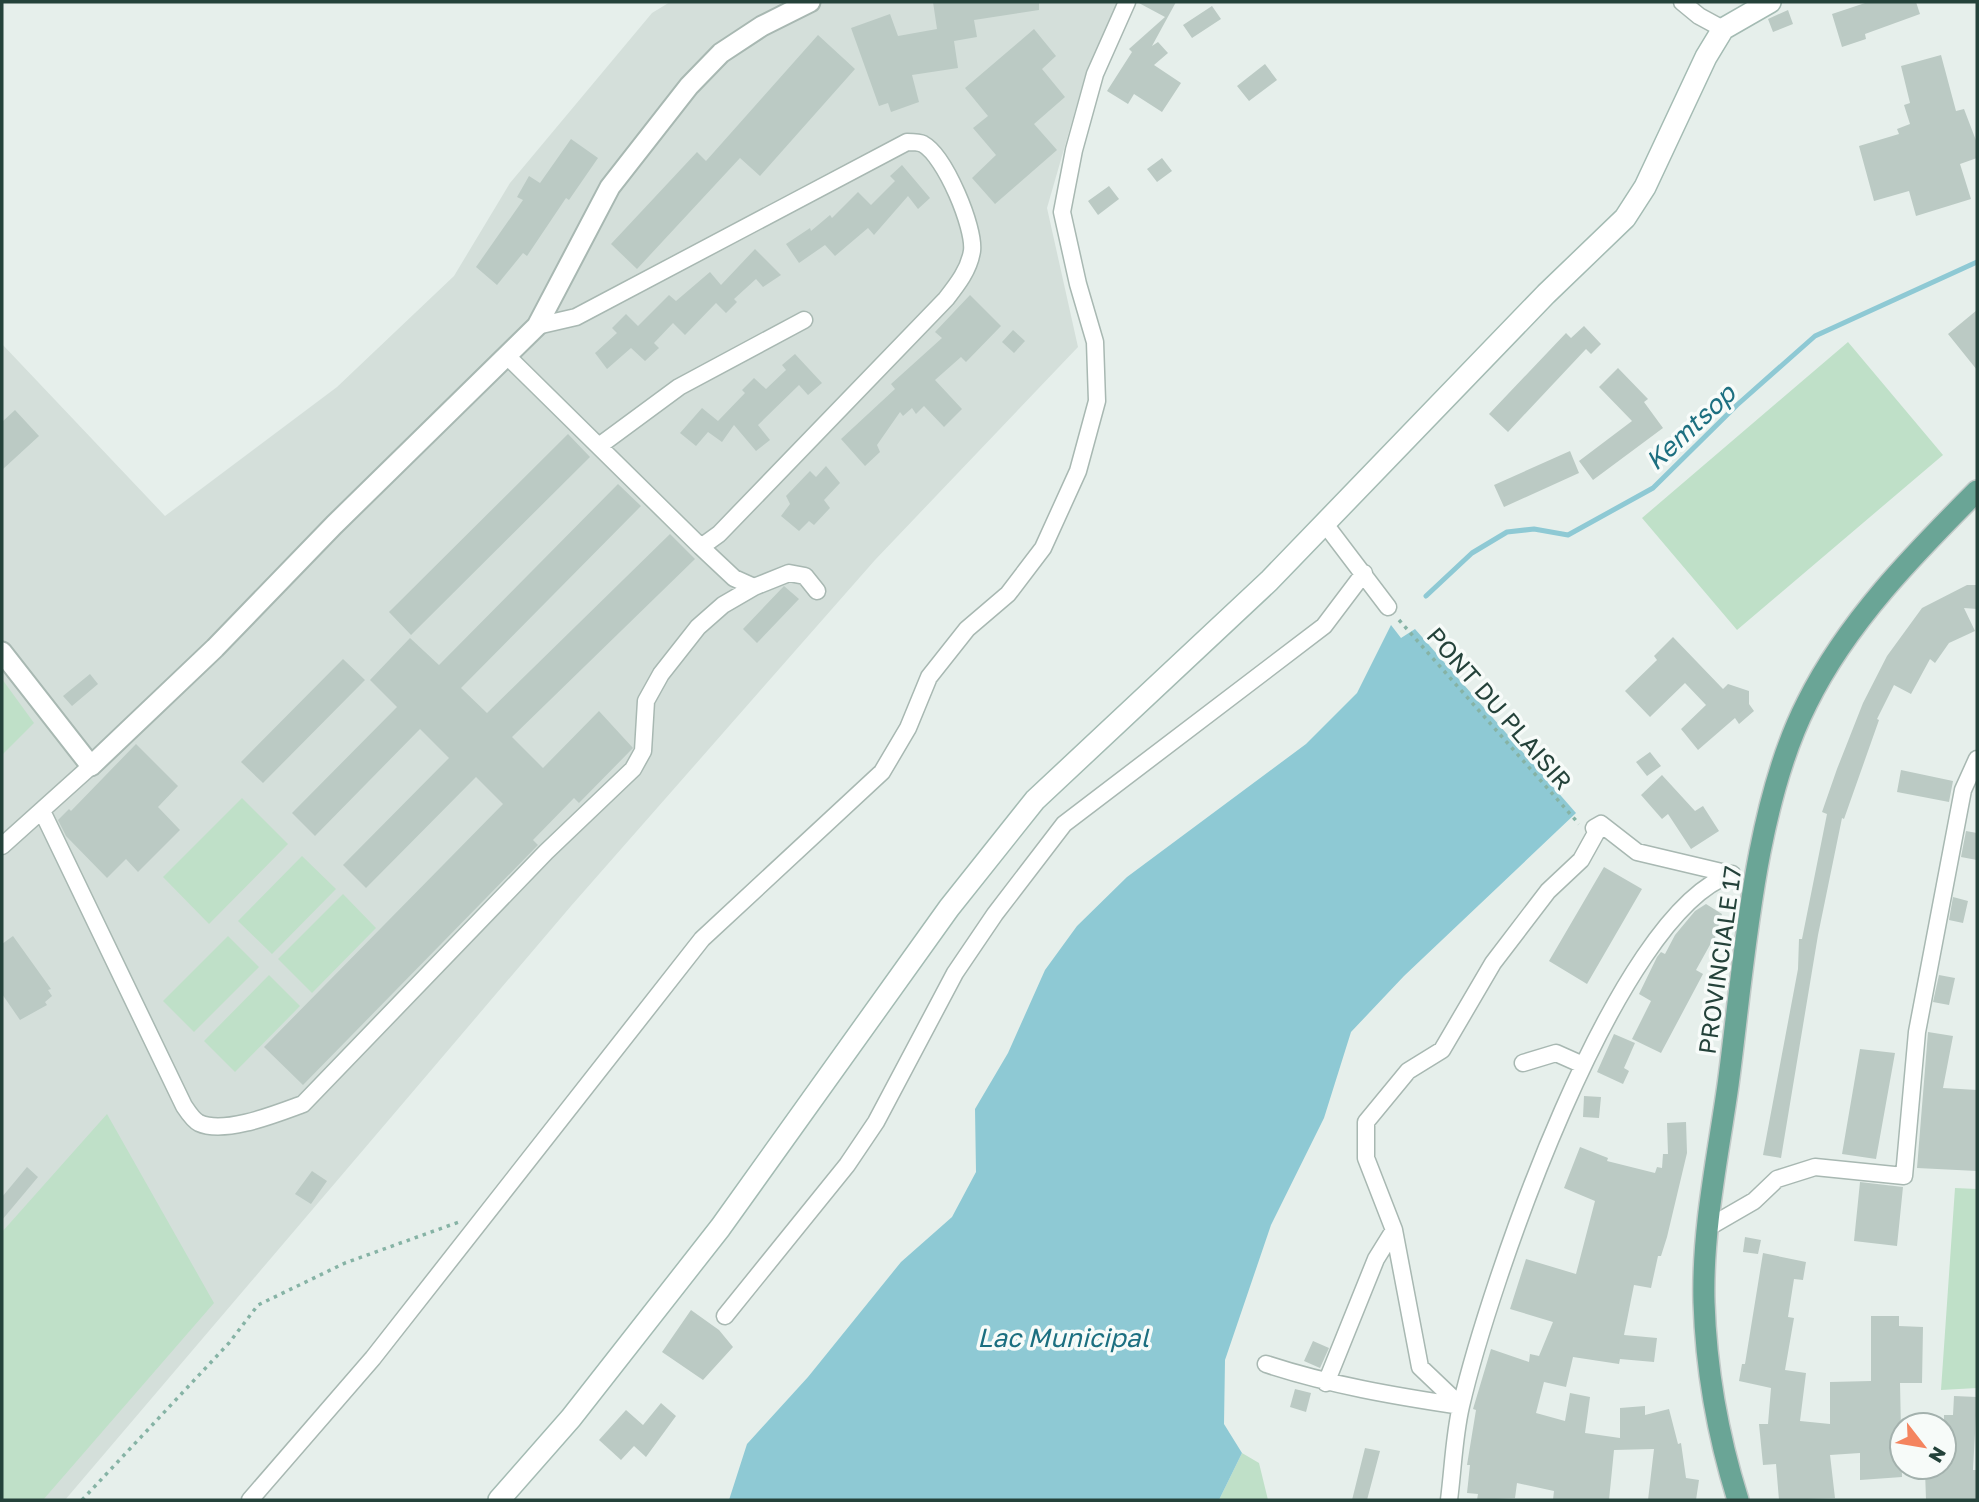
<svg xmlns="http://www.w3.org/2000/svg" width="1979" height="1502" font-family="'Golos Text',sans-serif">
  <style>
    .built { fill: #d4dfda }
    .green { fill: #bfe0c8 }
    .water { fill: #8ec9d4 }
    .lines { fill: none; stroke-linecap: round; stroke-linejoin: round }
    .stream { stroke: #8ec9d4; stroke-width: 5 }
    .building { fill: #bbcac4 }
    .minor-casing { stroke: #a8b8b2; stroke-width: 19 }
    .tertiary-casing { stroke: #a8b8b2; stroke-width: 23 }
    .secondary-casing { stroke: #a4bbb3; stroke-width: 24 }
    .primary-casing { stroke: #c2cac8; stroke-width: 24 }
    .path { stroke: #86b3a5; stroke-width: 3.5; stroke-dasharray: 3.5 5; stroke-linecap: butt }
    .minor { stroke: #fff; stroke-width: 16 }
    .tertiary { stroke: #fff; stroke-width: 19 }
    .secondary { stroke: #fff; stroke-width: 21 }
    .primary { stroke: #6aa596; stroke-width: 21 }
    .labels { text-anchor: middle; dominant-baseline: central; stroke-width: 7; stroke-linejoin: round; paint-order: stroke }
    .street-label { font-size: 24px; fill: #24423a; stroke: #f7fbf9 }
    .water-label { font-size: 26px; font-style: italic; fill: #1c6f80; stroke: #f7fbf9 }
  </style>
  <rect width="100%" height="100%" fill="#e6efeb"/>
  <path class="built" d="M670 2H1118L1085 76 1047 208 1078 347 875 560 571 906 65 1500H2V344L165 516 337 387 454 276 510 183 652 13Z"/>
  <path class="green" d="M1848 342 1943 455 1737 630 1642 518Z
    M2 679 34 723 2 755Z
    M242 798 288 844 209 924 163 877Z
    M302 856 336 889 272 954 238 921Z
    M343 894 376 928 312 993 278 959Z
    M228 936 259 967 194 1032 163 1001Z
    M269 975 300 1006 235 1072 204 1041Z
    M107 1114 214 1303 43 1500H2V1232Z
    M1955 1188 1977 1189V1388L1941 1390Z
    M1242 1453 1259 1463 1268 1500H1219Z"/>
  <path class="water" d="M1391 625 1401 638 1415 629 1576 813 1404 976 1351 1032 1324 1118 1271 1225 1225 1360 1224 1424 1242 1453 1219 1500H729L747 1444 808 1377 901 1262 952 1217 976 1172 975 1109 1008 1053 1045 970 1077 926 1127 877 1306 744 1357 693Z"/>
  <g class="lines">
    <path class="stream" d="M1426 596 1472 553 1507 532 1534 529 1568 535 1653 488 1737 405 1815 336 1977 262"/>
  </g>
  <path class="building" d="M933 2H1039V10L974 20 977 37 954 41 958 68 912 75 919 102 891 112 888 103 879 106 851 28 890 14 898 36 937 29Z
    M1137 2H1176L1152 46 1158 42 1168 53 1154 65 1181 83 1162 112 1134 94 1128 104 1107 91 1132 52 1129 49 1165 17Z
    M1868 2H1916L1920 14 1865 34 1866 39 1842 47 1832 14Z
    M1212 6 1221 19 1192 38 1183 25Z
    M1788 10 1793 24 1773 32 1768 19Z
    M1034 29 1056 56 1042 69 1065 97 1034 124 1057 150 995 204 972 178 996 155 973 128 988 116 965 88Z
    M818 35 855 69 760 176 740 158 637 269 611 244 697 152 706 161Z
    M1941 55 1956 111 1964 109 1977 143V158L1960 164 1971 199 1916 216 1909 191 1874 201 1859 146 1899 134 1897 129 1910 124 1904 105 1910 103 1901 66Z
    M1265 64 1277 80 1249 101 1237 86Z
    M571 139 598 158 569 200 566 198 527 256 523 253 497 285 476 267 523 200 517 197 529 176 540 183Z
    M1162 158 1172 171 1157 182 1147 169Z
    M902 165 930 198 918 209 908 196 874 235 868 228 835 256 825 245 799 263 786 244 810 228 811 231 830 215 832 218 858 192 871 205 895 181 890 176Z
    M1109 186 1119 199 1098 215 1088 201Z
    M755 249 781 275 763 287 756 279 734 299 737 302 726 313 716 303 685 335 673 323 654 343 659 348 645 361 631 348 607 369 595 353 617 333 612 328 626 314 638 326 669 295 676 301 710 272 721 285Z
    M970 295 1001 326 966 362 961 357 935 380 962 409 944 427 924 406 916 414 912 408 903 416 900 412 877 445 880 452 865 466 841 439 895 389 891 384 942 338 935 332Z
    M1977 310V370L1948 334Z
    M1584 326 1601 344 1591 354 1586 349 1508 432 1489 414 1566 333 1571 338Z
    M1013 330 1025 341 1014 353 1002 342Z
    M795 354 822 383 808 395 799 385 758 425 770 440 756 451 734 425 722 442 708 432 696 446 680 433 702 408 718 421 745 393 742 390 754 378 766 389 786 370 782 365Z
    M1618 368 1648 399 1644 402 1663 428 1593 480 1579 461 1632 421 1599 387Z
    M15 410 39 436 2 470V422Z
    M568 434 590 457 411 635 389 612Z
    M1570 451 1579 473 1504 507 1494 485Z
    M826 466 840 483 824 500 830 508 814 525 809 521 799 531 781 516 790 504 786 496 810 471 816 477Z
    M618 484 641 506 461 688 487 713 670 534 695 559 512 737 543 768 599 711 633 748 579 803 574 798 533 840 538 845 303 1085 264 1047 503 804 476 777 366 888 343 865 449 758 420 729 315 836 292 813 397 707 370 680 410 638 439 665Z
    M1967 585H1977V609L1964 608 1975 631 1949 643 1935 663 1930 659 1911 694 1894 685 1877 719 1879 720 1844 819 1842 818 1818 935 1781 1158 1763 1155 1798 969 1799 939H1802L1827 814 1822 812 1837 769 1863 703 1887 656 1922 608Z
    M784 586 799 599 757 643 743 629Z
    M1673 637 1723 689 1728 684 1749 691V704L1754 711 1739 724 1735 718 1698 750 1681 729 1706 705 1685 683 1650 717 1625 691 1657 660 1654 656Z
    M343 659 365 680 263 783 241 762Z
    M90 674 98 684 72 706 63 696Z
    M136 744 178 786 158 807 180 830 138 872 126 859 107 878 66 836 58 820 69 809 71 811Z
    M1650 752 1661 766 1647 776 1636 762Z
    M1901 770 1953 781 1949 802 1897 792Z
    M1662 775 1695 811 1703 806 1719 831 1691 849 1668 814 1662 819 1641 795Z
    M1966 831 1977 833V860L1961 857Z
    M1604 867 1642 889 1587 984 1549 961Z
    M1953 897 1968 901 1963 923 1949 920Z
    M1706 904 1722 914 1713 945 1711 943 1696 970 1703 974 1661 1053 1632 1039 1651 1001 1639 994 1657 957 1661 952 1665 954 1675 935 1695 911Z
    M13 936 51 989 48 990 52 996 45 1002 47 1005 20 1020 2 994V944Z
    M1939 975 1955 978 1949 1005 1933 1002Z
    M1928 1032 1953 1036 1943 1088 1977 1090V1171L1917 1168Z
    M1614 1034 1635 1043 1624 1068 1629 1071 1623 1084 1597 1072Z
    M1860 1049 1895 1053 1876 1159 1842 1154Z
    M1584 1096 1601 1097 1599 1118 1583 1117Z
    M1686 1122 1687 1153 1667 1237 1661 1256H1658L1651 1288 1634 1285 1624 1335 1657 1338 1654 1362 1620 1359 1619 1364 1573 1357 1566 1387 1544 1382 1536 1413 1565 1421 1570 1393 1590 1397 1585 1433 1620 1438V1408L1645 1406V1415L1669 1409 1678 1444 1681 1443 1686 1478 1699 1480 1696 1500H1648L1654 1449 1614 1450 1609 1500H1553L1554 1491 1517 1483 1515 1498 1477 1500 1478 1494 1467 1493 1470 1465H1467L1476 1410 1473 1409 1491 1349 1529 1362 1530 1354 1539 1356 1553 1322 1510 1309 1526 1259 1576 1274 1595 1201 1564 1188 1580 1147 1608 1158 1607 1161 1655 1173 1657 1167 1662 1168 1663 1154H1668L1667 1123Z
    M27 1167 38 1177 2 1220V1197Z
    M312 1171 327 1181 311 1204 295 1194Z
    M1860 1182 1903 1187 1897 1246 1854 1241Z
    M1745 1237 1761 1240 1758 1254 1743 1252Z
    M1763 1253 1806 1262 1803 1280 1794 1279 1788 1317 1794 1318 1785 1370 1806 1373 1800 1421 1830 1424V1382L1871 1381V1316H1899V1326L1923 1327 1922 1383H1900L1902 1477 1860 1480V1453L1830 1455 1835 1498 1779 1500 1776 1464 1763 1465 1759 1424H1768L1771 1388 1739 1381 1742 1364H1745Z
    M691 1310 719 1330 733 1347 703 1380 662 1352Z
    M1313 1341 1329 1348 1320 1368 1304 1361Z
    M1295 1389 1311 1393 1306 1412 1290 1407Z
    M1954 1396 1977 1397 1973 1470H1976V1500H1926L1925 1470H1944V1415H1953Z
    M661 1403 676 1416 646 1457 634 1446 621 1460 599 1440 626 1410 643 1425Z
    M1365 1448 1380 1451 1367 1500H1352Z"/>
  <g class="lines">
    <defs>
      <path id="minor" d="M1682 2 1699 16 1723 29
        M537 326 576 317 907 142C912 142 919 142 923 144 945 156 975 228 972 251 969 270 957 285 946 299L719 534 701 547
        M506 355 701 547 734 578 754 587
        M599 446 679 387 804 320
        M1325 524 1388 607
        M42 811 184 1106C188 1112 193 1120 199 1123 225 1135 278 1113 303 1104L546 852 633 769 643 751 646 701 661 674 698 627 723 605 754 587 789 573 805 576 817 591
        M1594 828 1601 824 1637 852 1730 874
        M2 846 91 766
        M1523 1063 1556 1053 1583 1065
        M1709 1227 1754 1201 1777 1179 1815 1167 1904 1176 1917 1032 1963 790 1977 759
        M725 1316 847 1165 876 1122 955 973 995 914 1064 824 1324 626 1364 573
        M1266 1364C1330 1385 1394 1396 1461 1406L1420 1367 1394 1230
        M1326 1383 1376 1259 1394 1230 1366 1158V1122L1408 1071 1442 1050 1493 963 1548 891 1581 860 1601 824
        M250 1500 373 1358 702 939 882 772 908 728 929 677 967 629 1008 594 1043 548 1078 471 1097 401 1095 342 1078 284 1062 212 1074 150 1095 74 1127 2
        M1449 1500C1453 1469 1454 1436 1461 1406 1488 1289 1615 912 1732 874"/>
      <path id="tertiary" d="M2 652 91 766 215 648 334 525 537 326 610 187 689 86 721 53 762 26 810 2"/>
      <path id="secondary" d="M499 1500 571 1418 720 1228 949 908 1035 800 1269 581 1546 294 1625 218 1645 187 1706 57 1723 29 1770 2"/>
      <path id="primary" d="M1738 1500C1718 1436 1706 1369 1704 1302 1702 1230 1718 1156 1728 1085 1744 967 1753 809 1807 703 1847 622 1914 554 1977 491"/>
    </defs>
    <use href="#minor" class="minor-casing"/>
    <use href="#tertiary" class="tertiary-casing"/>
    <use href="#secondary" class="secondary-casing"/>
    <use href="#primary" class="primary-casing"/>
    <path class="path" d="M1399 620 1579 824
      M82 1500 229 1343 258 1305 345 1263 459 1222"/>
    <use href="#minor" class="minor"/>
    <use href="#tertiary" class="tertiary"/>
    <use href="#secondary" class="secondary"/>
    <use href="#primary" class="primary"/>
  </g>
  <g class="labels">
    <g class="street-label">
      <text transform="translate(1500 708) rotate(49)">PONT DU PLAISIR</text>
      <text transform="translate(1719 960) rotate(-82)">PROVINCIALE 17</text>
    </g>
    <g class="water-label">
      <text transform="translate(1690 427) rotate(-43)">Kemtsop</text>
      <text x="1063" y="1337">Lac Municipal</text>
    </g>
  </g>
  <rect width="1979" height="1502" fill="none" stroke="#24423a" stroke-width="7"/>
  <g transform="translate(1923 1446) rotate(121)"><circle r="33" fill="#f7fbf9" stroke="#a3b1ad" stroke-width="2"/>
  <path d="M0-5L12 26L0 18L-12 26Z" fill="#f4845f"/>
  <text y="-10" font-size="19" font-weight="bold" text-anchor="middle" fill="#24423a">N</text>
  </g>
</svg>
